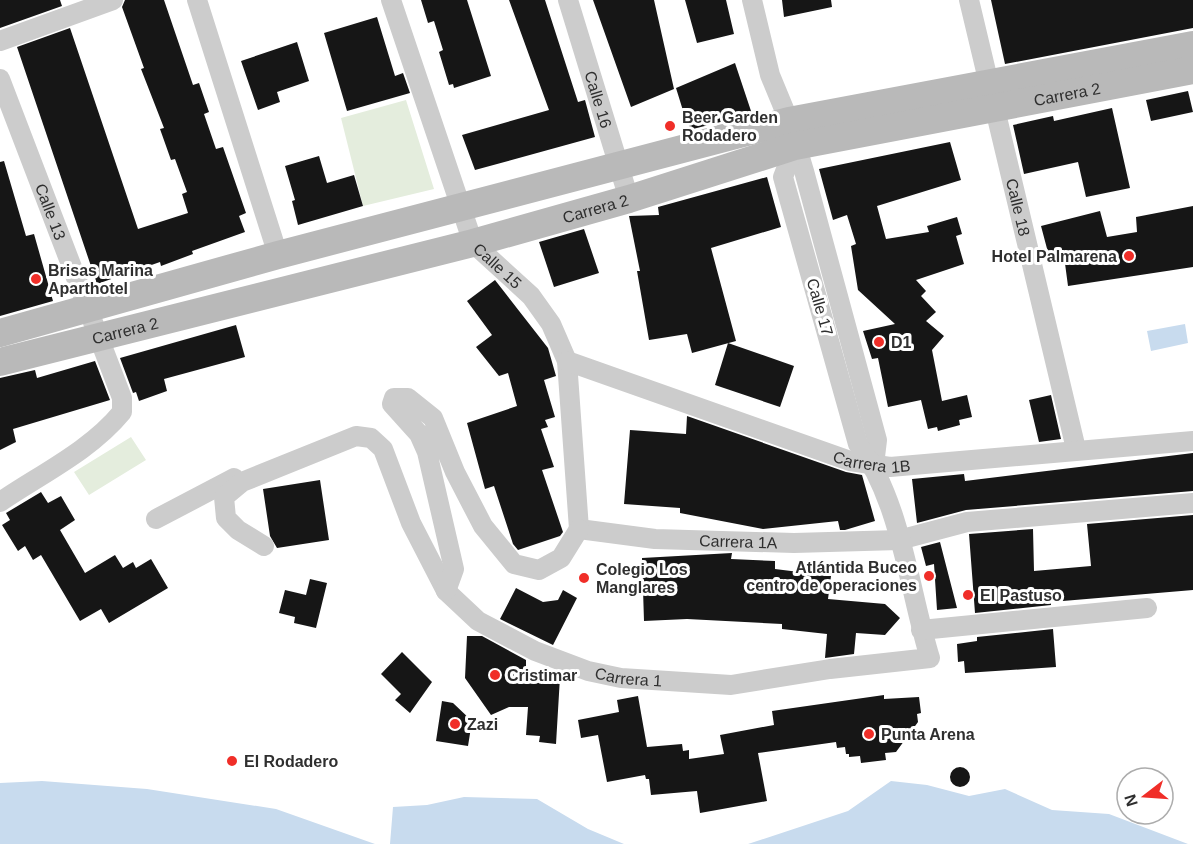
<svg xmlns="http://www.w3.org/2000/svg" width="1193" height="844" font-family="Helvetica,sans-serif">
  <style>
    .green { fill: #e4eddd }
    .water { fill: #c8dbee }
    .building { fill: #161616 }
    .lines { fill: none; stroke-linecap: round; stroke-linejoin: round }
    .street { stroke: #ccc; stroke-width: 20 }
    .secondary { stroke: #b9b9b9; stroke-width: 28 }
    .poi-dot { fill: #f02e28; stroke: #fff; stroke-width: 2 }
    .labels { text-anchor: middle; dominant-baseline: central; stroke-width: 6; stroke-linejoin: round; paint-order: stroke }
    .street-label { font-size: 16px; fill: #2f2f2f; stroke: #fff }
    .poi-label { font-size: 16px; font-weight: bold; fill: #2f2f2f; stroke: #fff; text-anchor: start }
  </style>
  <rect width="100%" height="100%" fill="#fff"/>
  <path class="green" d="M406 100 434 189 363 206 341 118Z
    M131 437 146 460 89 495 74 472Z"/>
  <path class="water" d="M1185 324 1188 343 1151 351 1147 331Z
    M42 781 147 789 276 809 375 844H0V783Z
    M891 781 927 785 969 796 1005 789 1052 810 1109 814 1188 844H748L848 811Z
    M464 797 537 799 588 829 624 844H390L393 807 427 805Z"/>
  <path class="building" d="M0 0H60L62 6 0 28Z
    M125 0H164L193 85 199 83 209 112 204 114 216 149 223 147 246 213 239 216 245 232 192 251 193 254 161 266 160 262 97 284 17 47 70 28 138 229 188 213 182 194 187 192 175 159 171 160 160 129 164 128 141 69 144 68 122 7Z
    M421 0H467L491 76 454 88 453 84 449 85 439 52 443 50 434 21 428 23Z
    M509 0H545L578 102 585 100 595 137 475 170 462 135 549 110Z
    M593 0H654L674 89 631 107Z
    M685 0H726L734 34 697 43Z
    M782 0H831L832 7 784 17Z
    M991 0H1193V28L1005 64Z
    M377 17 395 76 403 73 410 93 347 111 324 33Z
    M297 42 309 81 277 92 280 102 258 110 241 61Z
    M735 63 752 114 689 130 676 88Z
    M1188 91 1193 112 1151 121 1146 100Z
    M1112 108 1130 188 1086 197 1078 162 1024 174 1013 125 1053 116 1054 121Z
    M950 142 961 180 877 206 886 239 929 232 927 226 957 217 962 234 956 236 964 264 916 280 926 291 921 296 936 312 926 321 944 336 932 350 942 401 967 395 972 417 959 420 960 425 938 431 937 427 928 429 921 400 888 407 878 358 872 359 863 331 895 324 858 290 851 246 856 244 847 215 833 220 819 169Z
    M319 156 327 183 354 175 363 206 298 225 292 201 295 200 285 166Z
    M4 161 26 236 34 234 53 301 0 316V162Z
    M767 177 781 227 711 248 736 341 692 353 687 334 649 340 637 271H640L629 216 659 215 658 207Z
    M1193 206V267L1068 286 1064 256 1050 260 1041 226 1100 211 1107 237 1137 232 1136 217Z
    M584 229 599 273 554 287 539 242Z
    M495 280 548 348 556 376 544 380 555 417 545 420 548 427 541 429 554 467 542 470 563 532 560 536 518 550 513 544 494 486 485 489 467 423 517 406 508 373 499 376 476 347 492 335 467 301Z
    M236 325 245 357 164 379 167 391 139 401 136 392 133 393 120 358Z
    M728 343 794 366 780 407 715 385Z
    M95 361 110 400 13 429 16 442 0 450V378L35 370 37 378Z
    M1051 395 1061 439 1039 442 1029 400Z
    M687 416 846 472 862 475 875 521 845 530H840L838 521 763 529 680 513V508L624 504 630 430 686 434Z
    M1193 453V491L966 510 917 523 912 479 964 474 965 481Z
    M320 480 329 540 277 548 270 536 263 489Z
    M41 492 48 503 61 496 75 520 60 530 85 573 115 555 123 568 133 562 136 568 151 559 168 588 109 623 101 609 80 621 41 555 33 560 25 546 18 551 2 525 10 520 6 513Z
    M1193 515V590L1051 602V605L975 613 969 534 1033 529 1034 571 1091 566 1087 524Z
    M940 542 957 608 937 610 934 564 926 566 921 547Z
    M732 553 731 559 775 561V569L831 576 828 599 885 604 900 618 885 635 856 633 854 654 825 658 827 634 782 629V624L687 619 644 621 642 558Z
    M310 579 327 583 316 628 294 623 295 617 279 613 285 590 306 595Z
    M516 588 543 602 558 600 563 590 577 598 553 645 500 619Z
    M1053 629 1056 667 965 673 964 661 958 662 957 644 977 641V637Z
    M467 636H482L526 660V675L560 677 556 744 539 742 540 736 526 735 528 707H509L491 715 465 678Z
    M402 652 432 682 410 713 395 700 401 694 381 674Z
    M884 695V699L919 697 921 713 917 714 918 722 896 752 885 753 886 760 861 763 860 756 849 757V754H846L845 747 837 748 836 742 758 753 767 801 700 813 697 791 651 795 649 779H646L645 775 607 782 598 735 581 738 578 720 619 712 617 700 638 696 647 747 682 744 683 751 689 750V759L724 754 720 735 774 725 772 711Z
    M442 701 453 703 472 721 468 746 436 741Z
    M950 777a10 10 0 1 1 20 0a10 10 0 1 1-20 0Z"/>
  <g class="lines">
    <g class="street">
      <path d="M197 0 278 255"/>
      <path id="s1" d="M391 0 473 243 531 296 551 324 567 361 579 529"/>
      <path id="s2" d="M568 0 629 199"/>
      <path d="M752 0 770 75 789 121 804 171 877 440 874 465"/>
      <path id="s3" d="M969 0 1076 449"/>
      <path d="M0 41 113 0"/>
      <path id="s4" d="M0 79 122 398V412C90 451 41 474 0 502"/>
      <path id="s5" d="M567 361 850 461 890 467 1193 441"/>
      <path d="M156 519 234 478"/>
      <path id="s6" d="M579 529 655 539 794 543 899 540 967 522 1193 503"/>
      <path id="s7" d="M264 546 238 530 226 518 224 497 242 482 356 436 371 438 383 449 411 523 446 591 478 621 535 651 588 671 621 678 731 685 830 669 930 658C909 590 901 501 858 444L783 177 795 146"/>
      <path d="M446 591 454 569 427 452 419 434 392 404 394 398H408L433 418 455 472 483 526 514 564 539 570 561 558 579 529"/>
      <path d="M921 630 1147 608"/>
    </g>
    <g class="secondary">
      <path d="M0 333 278 255 789 121 1193 45"/>
      <path id="s8" d="M0 362 473 243 629 199 795 146 1193 70"/>
    </g>
  </g>
  <g class="poi-dot">
    <circle cx="670" cy="126" r="6"/>
    <circle cx="1129" cy="256" r="6"/>
    <circle cx="36" cy="279" r="6"/>
    <circle cx="879" cy="342" r="6"/>
    <circle cx="929" cy="576" r="6"/>
    <circle cx="584" cy="578" r="6"/>
    <circle cx="968" cy="595" r="6"/>
    <circle cx="495" cy="675" r="6"/>
    <circle cx="455" cy="724" r="6"/>
    <circle cx="869" cy="734" r="6"/>
    <circle cx="232" cy="761" r="6"/>
  </g>
  <g class="labels">
    <g class="street-label">
      <text stroke="none"><textPath href="#s8" startOffset="1101">Carrera 2</textPath></text>
      <text stroke="none"><textPath href="#s2" startOffset="104">Calle 16</textPath></text>
      <text stroke="none"><textPath href="#s3" startOffset="213">Calle 18</textPath></text>
      <text stroke="none"><textPath href="#s8" startOffset="615">Carrera 2</textPath></text>
      <text stroke="none"><textPath href="#s4" startOffset="142">Calle 13</textPath></text>
      <text stroke="none"><textPath href="#s1" startOffset="290">Calle 15</textPath></text>
      <text transform="translate(820 307) rotate(74)">Calle 17</text>
      <text stroke="none"><textPath href="#s8" startOffset="129">Carrera 2</textPath></text>
      <text stroke="none"><textPath href="#s5" startOffset="322">Carrera 1B</textPath></text>
      <text stroke="none"><textPath href="#s6" startOffset="160">Carrera 1A</textPath></text>
      <text stroke="none"><textPath href="#s7" startOffset="608">Carrera 1</textPath></text>
    </g>
    <g class="poi-label">
      <text x="682" y="117">Beer Garden<tspan x="682" dy="18">Rodadero</tspan></text>
      <text x="1117" y="256" text-anchor="end">Hotel Palmarena</text>
      <text x="48" y="270">Brisas Marina<tspan x="48" dy="18">Aparthotel</tspan></text>
      <text x="891" y="342">D1</text>
      <text x="917" y="567" text-anchor="end">Atlántida Buceo<tspan x="917" dy="18">centro de operaciones</tspan></text>
      <text x="596" y="569">Colegio Los<tspan x="596" dy="18">Manglares</tspan></text>
      <text x="980" y="595">El Pastuso</text>
      <text x="507" y="675">Cristimar</text>
      <text x="467" y="724">Zazi</text>
      <text x="881" y="734">Punta Arena</text>
      <text x="244" y="761">El Rodadero</text>
    </g>
  </g>
  <g transform="translate(1145 796) rotate(253)"><circle r="28" fill="#ffffff" stroke="#acacac" stroke-width="1.5"/>
  <path d="M0-4.5L10 22L0 15L-10 22Z" fill="#f02e28"/>
  <text y="-9" font-size="16" font-weight="bold" text-anchor="middle" fill="#2f2f2f">N</text>
  </g>
</svg>
